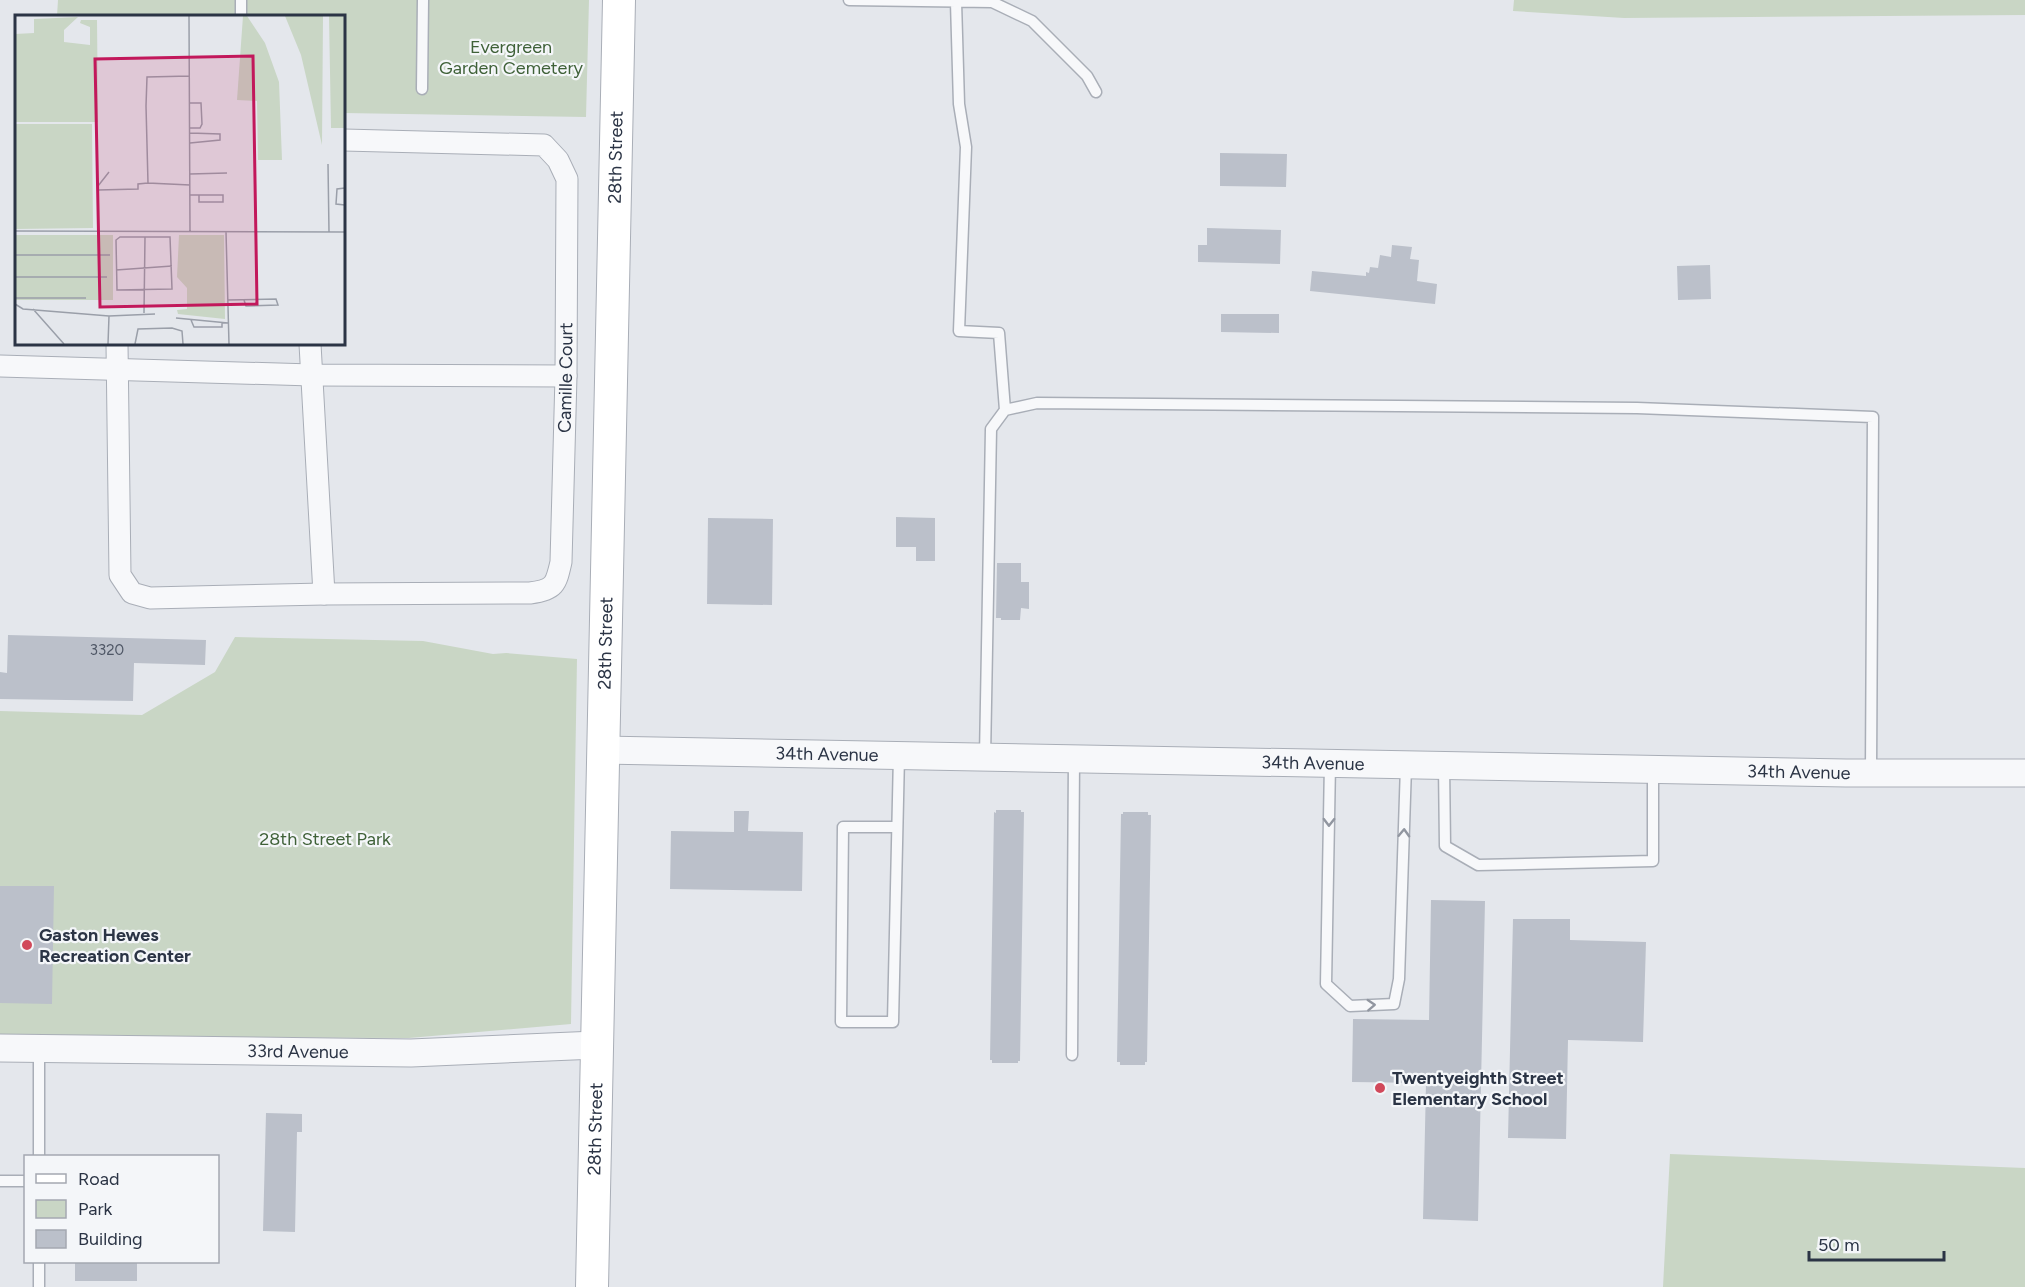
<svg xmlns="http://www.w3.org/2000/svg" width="2025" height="1287" font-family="Figtree,sans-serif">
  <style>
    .green { fill: #c9d6c5 }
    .building { fill: #bbc0ca }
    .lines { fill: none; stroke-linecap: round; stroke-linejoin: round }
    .service-casing { stroke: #a9aeb7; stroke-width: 13 }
    .minor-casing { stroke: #a9aeb7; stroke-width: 23 }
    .tertiary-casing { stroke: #a9aeb7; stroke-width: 29 }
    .secondary-casing { stroke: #a9aeb7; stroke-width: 34 }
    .service { stroke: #f7f8fa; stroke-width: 10 }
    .minor { stroke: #f7f8fa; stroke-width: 21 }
    .tertiary { stroke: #f7f8fa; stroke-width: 27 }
    .secondary { stroke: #fff; stroke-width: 32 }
    .oneway { stroke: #9196a0 }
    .poi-dot { fill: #d1495b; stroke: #f4f6f9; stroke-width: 2 }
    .labels { text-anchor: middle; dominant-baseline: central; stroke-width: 4.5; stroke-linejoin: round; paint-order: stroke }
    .number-label { font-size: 15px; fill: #4f5766 }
    .park-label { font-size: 18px; fill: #3f6138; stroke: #f4f6f9 }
    .street-label { font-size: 18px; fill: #2b3445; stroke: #f4f6f9 }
    .poi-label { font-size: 18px; font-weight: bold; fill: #2b3445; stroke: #f4f6f9; text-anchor: start }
    .inset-road { fill: none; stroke: #9a9fa9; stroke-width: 1.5 }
    .view { fill: #c2185b; fill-opacity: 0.15; stroke: #c2185b; stroke-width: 3 }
    .inset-edge { fill: none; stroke: #2b3445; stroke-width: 3 }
  </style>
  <rect width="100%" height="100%" fill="#e4e7ec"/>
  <path class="green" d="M58 0H589L586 117 344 113V16H57Z
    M1514 0H2025V15L1624 18 1513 11Z
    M235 637 423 641 493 654 506 653 577 659 571 1024 409 1038 0 1037V711L142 715 215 672Z
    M1670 1154 2025 1168V1287H1663Z"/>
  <path class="building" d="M1220 153 1287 154 1286 187 1220 186Z
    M1207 228 1281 230 1280 264 1198 262V245H1207Z
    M1392 245 1412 247 1410 259 1419 260 1417 281 1437 284 1435 304 1310 291 1312 271 1366 276V272L1369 273 1370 267 1378 268 1380 255 1391 257Z
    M1710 265 1711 299 1678 300 1677 266Z
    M1221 314H1279V333L1221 332Z
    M896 517 935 518V561H916V547H896Z
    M708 518 773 519 772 605 707 604Z
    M997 563H1021V582H1029V609L1021 608 1020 620H1001V618H996Z
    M8 635 206 640 205 665 134 663 133 701 0 699V672L7 673Z
    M996 810H1021V812H1024L1020 1061H1018V1063H992V1060H990L994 812 996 813Z
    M734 811H749L748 831 803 832 802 891 670 889 671 831 734 832Z
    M1123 812H1148V815H1151L1147 1062H1145V1065H1120V1062H1117L1121 814H1123Z
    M0 886H54L52 1004 0 1003Z
    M1431 900 1485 901 1478 1221 1423 1219 1426 1083 1352 1082 1353 1019 1429 1020Z
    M1513 919H1570V940L1646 942 1643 1042 1568 1040 1566 1139 1508 1138Z
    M266 1113 302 1114V1132H297L295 1232 263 1231Z
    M75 1262H137V1281H75Z"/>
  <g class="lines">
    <defs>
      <path id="service" d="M849 0 992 2 1032 21 1087 76 1096 92
        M956 2 959 104 966 147 959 331 999 333 1005 410
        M241 16V0
        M422 89 423 0
        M985 757 991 429 1005 410 1037 403 1637 408 1873 417 1871 772
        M1330 763 1326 984 1350 1006 1394 1004 1399 979 1406 766
        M1444 765 1445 846 1478 865 1653 861V771
        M897 827H843L841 1022H893L899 755
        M39 1049V1156
        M1072 1055 1074 759
        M0 1181H26
        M39 1262V1287"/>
      <g id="minor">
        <path id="s1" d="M117 344 120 575 132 593 150 598 324 594 530 593C555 590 556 584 561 562L566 376 567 179 558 160 544 145 344 140"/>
        <path d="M310 344 324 594"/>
        <path d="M0 366 312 375 566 376"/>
      </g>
      <g id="tertiary">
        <path id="s2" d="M602 750 1846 773H2025"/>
        <path id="s3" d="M0 1048 411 1053 596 1045"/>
      </g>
      <g id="secondary">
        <path id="s4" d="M592 1287 619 0"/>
      </g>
    </defs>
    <use href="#service" class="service-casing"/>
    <use href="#minor" class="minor-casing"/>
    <use href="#tertiary" class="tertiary-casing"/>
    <use href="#secondary" class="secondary-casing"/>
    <use href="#service" class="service"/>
    <use href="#minor" class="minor"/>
    <use href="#tertiary" class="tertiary"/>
    <use href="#secondary" class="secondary"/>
  </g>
  <defs><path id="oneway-chevron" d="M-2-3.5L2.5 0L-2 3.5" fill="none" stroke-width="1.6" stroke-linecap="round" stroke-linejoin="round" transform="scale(1.5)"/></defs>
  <g class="oneway">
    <use href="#oneway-chevron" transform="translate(1329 822) rotate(91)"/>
    <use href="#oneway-chevron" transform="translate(1404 833) rotate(-88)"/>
    <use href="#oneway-chevron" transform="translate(1371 1005) rotate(-3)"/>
  </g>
  <g class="poi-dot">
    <circle cx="27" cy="945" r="6"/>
    <circle cx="1380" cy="1088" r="6"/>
  </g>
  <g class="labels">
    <g class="number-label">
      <text x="107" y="650">3320</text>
    </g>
    <g class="park-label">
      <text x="511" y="47">Evergreen<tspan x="511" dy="21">Garden Cemetery</tspan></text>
      <text x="325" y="839">28th Street Park</text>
    </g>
    <g class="street-label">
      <text stroke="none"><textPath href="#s4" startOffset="1130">28th Street</textPath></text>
      <text stroke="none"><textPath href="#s1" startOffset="885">Camille Court</textPath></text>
      <text stroke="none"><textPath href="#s4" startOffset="644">28th Street</textPath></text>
      <text stroke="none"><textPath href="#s2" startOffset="225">34th Avenue</textPath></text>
      <text stroke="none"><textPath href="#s2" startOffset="711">34th Avenue</textPath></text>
      <text stroke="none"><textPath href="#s2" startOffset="1197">34th Avenue</textPath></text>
      <text stroke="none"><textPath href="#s3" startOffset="298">33rd Avenue</textPath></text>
      <text stroke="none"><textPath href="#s4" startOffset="158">28th Street</textPath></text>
    </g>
    <g class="poi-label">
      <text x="39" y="935">Gaston Hewes<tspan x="39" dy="21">Recreation Center</tspan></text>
      <text x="1392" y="1078">Twentyeighth Street<tspan x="1392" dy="21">Elementary School</tspan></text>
    </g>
  </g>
  <g transform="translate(15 15)">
    <rect width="330" height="330" fill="#e4e7ec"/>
    <path d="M228 1H232L250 28 264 67 267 145H243L242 86 222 85ZM270 1H308L307 130 286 40ZM314 1H330V113H316ZM63 2 49 15V27L75 30V12L65 8 66 5H82L83 107H0V19L19 18V4ZM0 109H77L78 213 0 214ZM0 220H98V285H0ZM164 220H209L210 304 163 299 162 295 172 294V273L162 262Z" fill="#c9d6c5"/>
    <path class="inset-road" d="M174 1 175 217M175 113H185L187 109 186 88H175M175 118 205 119V125L175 128M313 149 314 217M175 159 212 158M175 170 133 168 131 91 132 62 175 61M330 173 322 174 321 189 330 190M83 175 123 174V169L133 168M175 180H208V187H184V180M0 216 330 217M83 216V171L94 157M211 217 214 329M105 222H155L157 274 102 275 101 225ZM0 240H95M101 255 157 251M0 262H92M0 283H71M213 285 261 284 263 290 231 291 229 285M0 289 8 294 94 301 140 299M18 294 49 329M129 298 130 222M161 303 213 308M176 305 179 312H207V308M93 329 94 301M120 329 123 314 157 313 167 316 168 329"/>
    <path class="view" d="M238 41 242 289 85 292 80 44Z"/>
    <rect width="330" height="330" class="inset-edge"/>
  </g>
  <rect x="24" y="1155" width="195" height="108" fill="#f4f6f9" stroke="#a4a8b1" stroke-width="1.5"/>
  <rect x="36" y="1174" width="30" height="9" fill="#ffffff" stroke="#a4a8b1" stroke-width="1.5"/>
  <text x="78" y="1185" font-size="18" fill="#2b3445">Road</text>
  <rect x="36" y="1200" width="30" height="18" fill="#c9d6c5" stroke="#a4a8b1" stroke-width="1.5"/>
  <text x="78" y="1215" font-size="18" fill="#2b3445">Park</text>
  <rect x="36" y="1230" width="30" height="18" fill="#bbc0ca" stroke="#a4a8b1" stroke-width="1.5"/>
  <text x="78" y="1245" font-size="18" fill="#2b3445">Building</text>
  <path d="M1809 1251v9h135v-9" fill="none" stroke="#2b3445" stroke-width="3"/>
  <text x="1818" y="1251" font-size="18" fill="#2b3445" stroke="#f4f6f9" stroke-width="4.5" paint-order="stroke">50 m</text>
</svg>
